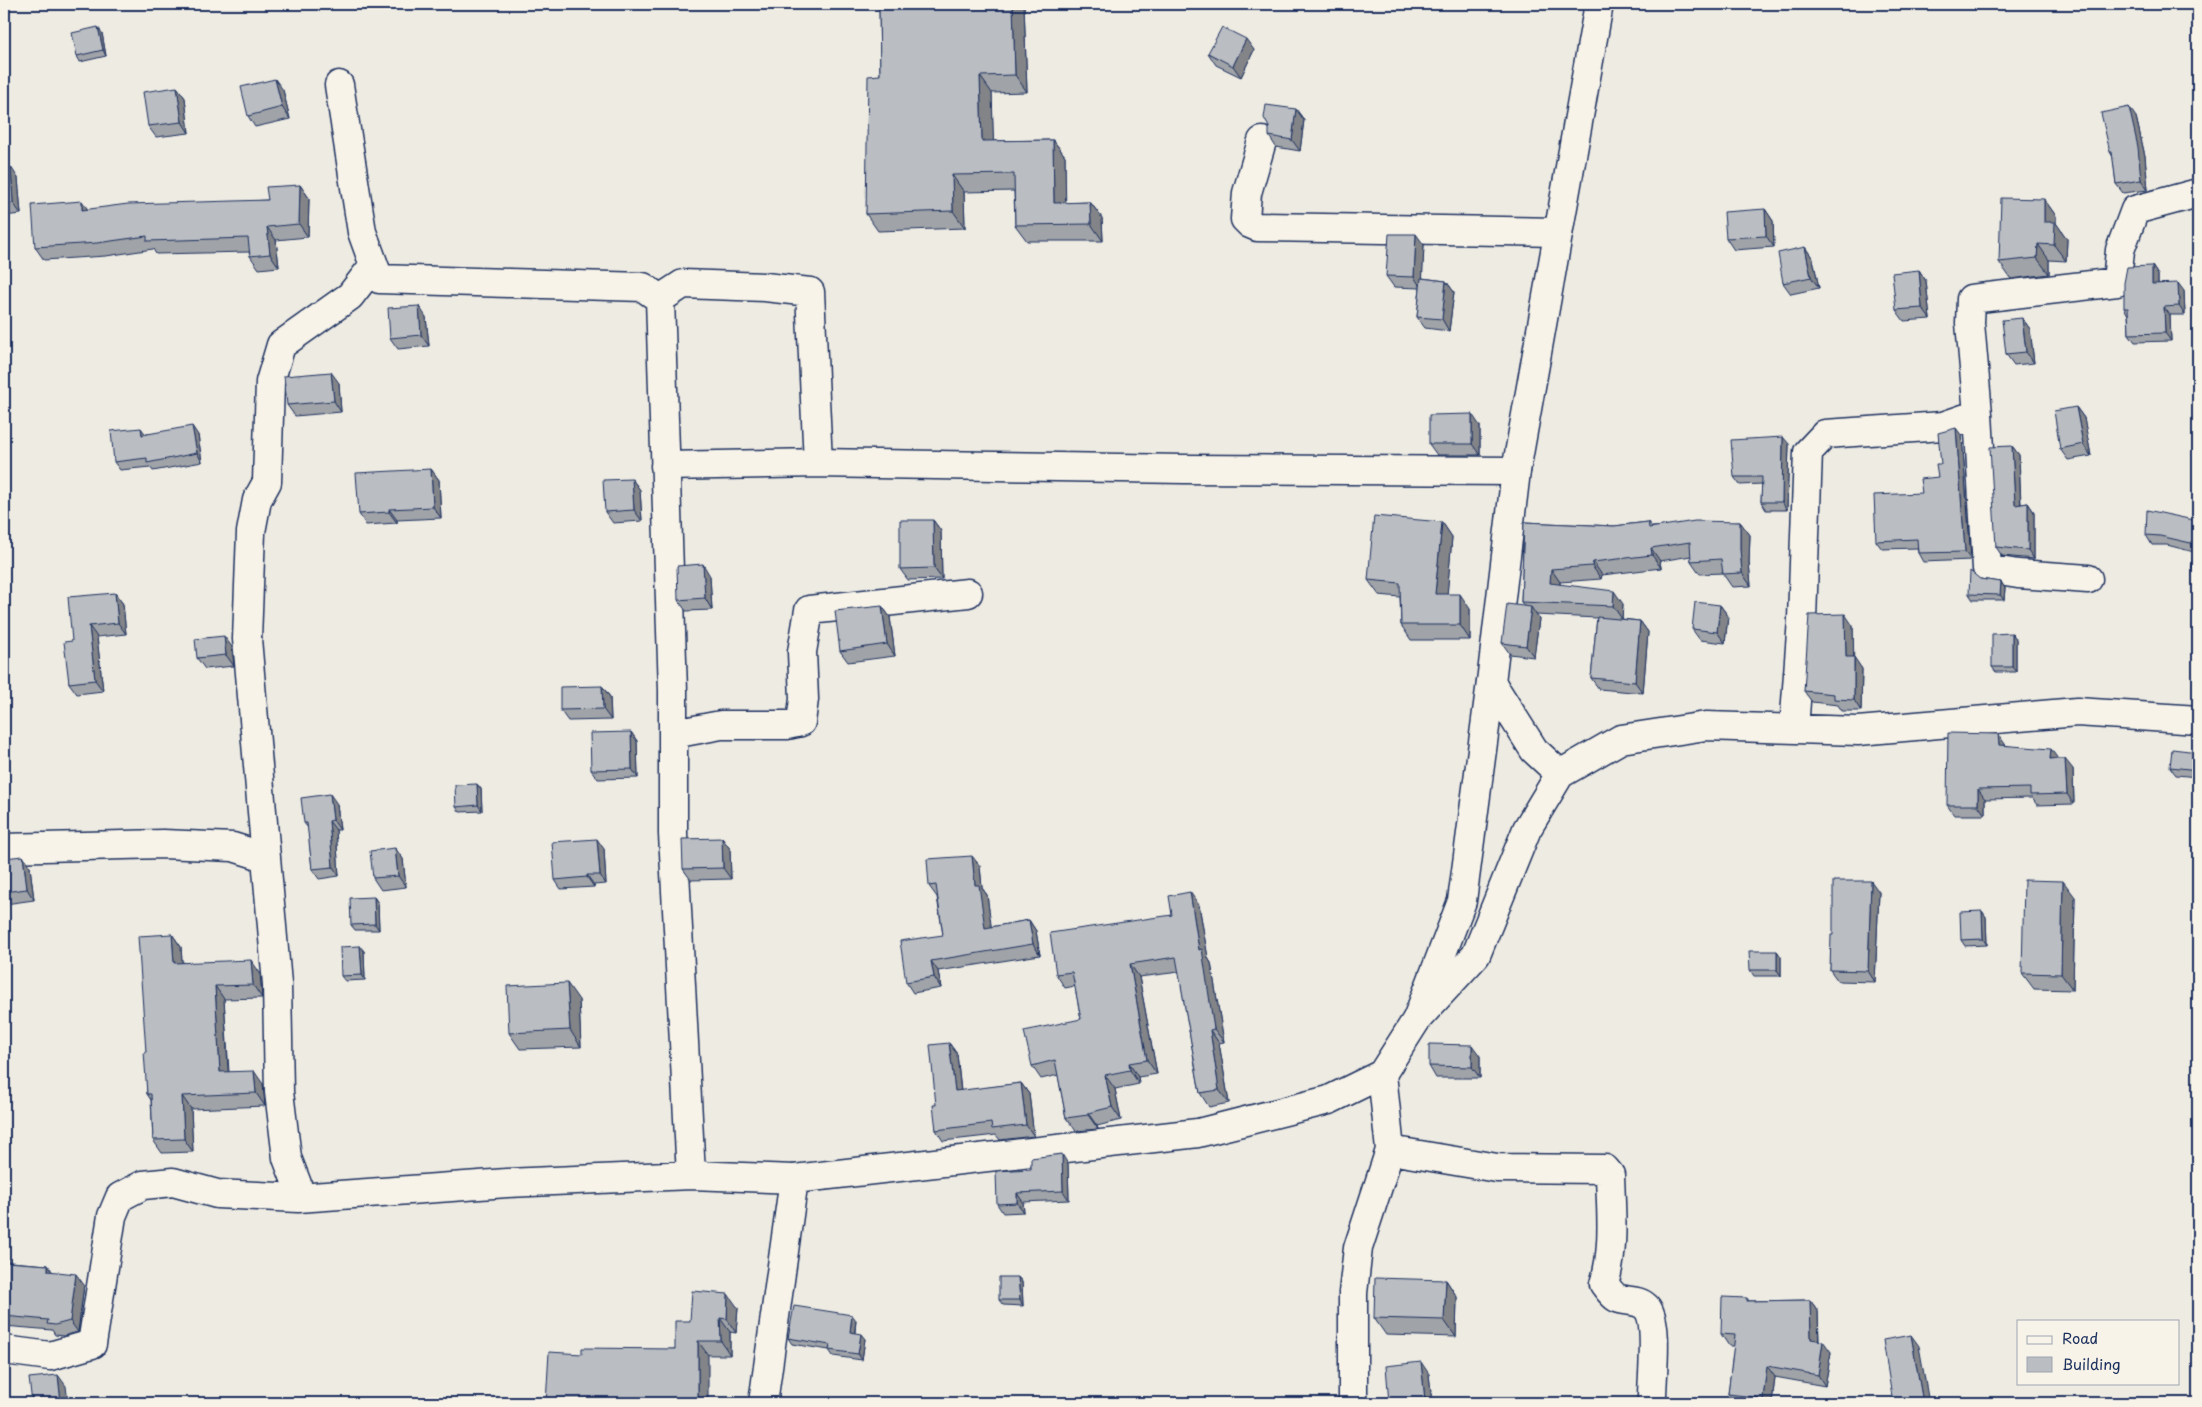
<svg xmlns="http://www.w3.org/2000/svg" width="2202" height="1407" font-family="'Playpen Sans',sans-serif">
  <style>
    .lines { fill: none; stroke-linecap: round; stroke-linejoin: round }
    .minor-casing { stroke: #1b2f5e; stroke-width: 31 }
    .major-casing { stroke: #1b2f5e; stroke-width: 31 }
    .minor { stroke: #f7f3e8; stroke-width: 28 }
    .major { stroke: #f7f3e8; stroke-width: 28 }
    .wall { fill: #a0a3a7; stroke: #1b2f5e }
    .shaded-wall { fill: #828488; stroke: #1b2f5e }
    .building { fill: #babdc2; stroke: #1b2f5e }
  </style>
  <rect width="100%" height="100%" fill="#eeebe2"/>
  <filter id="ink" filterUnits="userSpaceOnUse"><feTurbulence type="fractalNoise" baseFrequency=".02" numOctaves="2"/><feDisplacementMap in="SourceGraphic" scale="10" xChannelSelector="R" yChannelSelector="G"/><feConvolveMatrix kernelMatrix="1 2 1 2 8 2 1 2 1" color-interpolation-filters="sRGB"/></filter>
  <g filter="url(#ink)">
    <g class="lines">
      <defs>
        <path id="minor" d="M339 85 362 232 379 279 643 287 660 299
          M1262 141 1247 193 1245 219 1250 224 1257 227 1558 232
          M1978 414 1987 569 2018 574 2088 579
          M665 466 818 463
          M1491 682 1534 750 1560 774
          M1794 729 1802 619 1808 452 1825 434 1943 426 1978 414 1970 323 1971 299 2117 282 2120 250 2135 210 2198 193
          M673 734 721 725H787L801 722 804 699 802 652 809 610 968 593
          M4 848 163 844 233 847 265 857
          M1417 1019 1476 955 1527 829 1560 774 1621 739 1706 726 1858 731 2077 712 2198 720
          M1390 1150 1497 1168 1605 1169 1610 1175C1611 1211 1615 1250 1604 1284 1608 1289 1612 1295 1617 1298 1627 1302 1638 1299 1646 1307 1660 1321 1651 1383 1652 1403
          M691 1175 673 834V691L660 299 683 284 765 287 810 292 818 463 1183 469 1516 471
          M298 1198 297 1184 287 1158 279 1092 277 984 247 639 251 532 257 500 267 482 270 382 281 345 350 296 374 265
          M4 1350 50 1356 92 1344 112 1216 120 1197 143 1185 173 1182 217 1194 298 1198 507 1183 691 1175 794 1179
          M1353 1403V1293L1358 1248 1390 1150 1382 1074"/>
        <path id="major" d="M763 1403 794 1179 1198 1133 1329 1100 1382 1074 1417 1019 1462 901 1491 682 1516 471 1599 4"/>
      </defs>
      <use href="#minor" class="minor-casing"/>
      <use href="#major" class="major-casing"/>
      <use href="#minor" class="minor"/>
      <use href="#major" class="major"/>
    </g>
    <path class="wall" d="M284 4H297L285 6Z
      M879 4H1024L1027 92 992 93 993 141 1053 140 1065 156V203L1090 202 1102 218 1103 241H1027L1015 225 1014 191 964 192 965 228 878 231 866 214 880 75Z
      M102 33 106 56 80 62 77 56Z
      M1254 50 1241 77 1216 65 1208 53Z
      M177 87 185 98 189 133 156 137 148 126Z
      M283 90 290 119 255 127 248 116Z
      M1296 109 1304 120 1300 151 1276 147 1269 136Z
      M2136 117 2145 156 2148 190 2123 193 2116 184 2113 157 2110 152Z
      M4 167 18 178 21 214 4 216Z
      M300 185 309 198 308 237 276 240 279 267 259 269 250 256 249 252 156 254 153 249 106 256 44 260 35 247 88 210 268 200Z
      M2044 199 2056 216V223L2067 239 2066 261 2049 260V274L2011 279 1999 262Z
      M1765 209 1773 221 1774 247 1734 250 1726 238Z
      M1424 245 1422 278 1446 281 1454 292 1449 331 1425 328 1417 317 1420 288 1394 287 1386 276Z
      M1805 247 1813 259 1819 288 1791 294 1783 283Z
      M2152 266 2158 275V283L2184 291 2185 315H2170L2171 341 2135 342 2129 334 2128 315 2124 308Z
      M1919 270 1926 281 1930 319 1904 321 1896 310Z
      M426 317 429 346 398 349 390 338Z
      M2022 318 2030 329 2034 363 2014 365 2006 354Z
      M339 383 341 412 295 416 287 405Z
      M2076 407 2084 418 2091 456 2068 460 2060 449Z
      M1480 426V455H1437L1429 444Z
      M146 434 198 435 202 462 153 471 150 467 120 470 114 462Z
      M1962 436 1971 560 1923 562 1918 553 1917 548 1882 549 1876 541 1938 477 1941 464Z
      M1789 444 1787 510H1766L1761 502 1762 484 1740 485 1734 477Z
      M2012 446 2019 455 2021 504 2028 503 2034 512V559L2002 556 1996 547Z
      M431 469 439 480 441 518 397 520V523L366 525 359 514Z
      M632 479 640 490 642 521 613 523 605 512Z
      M933 520 941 531 942 579 908 580 900 569Z
      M2198 521V578L2192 568 2194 552 2167 545H2152L2146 535Z
      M1442 522 1452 537 1447 594 1470 609V640H1411L1401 625 1400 597 1379 595 1368 580Z
      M1524 522 1614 526 1648 522 1652 527 1740 522 1750 535 1749 562 1751 586 1732 587 1723 574V573L1700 574 1691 561V556L1660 561 1661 568 1602 575 1601 579 1560 582V585L1623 604 1622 619 1640 621 1648 632 1643 693 1599 689 1591 678 1597 618 1536 615 1539 619 1534 657 1510 654 1502 643 1524 606 1521 602Z
      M710 576 712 610 686 611 678 600Z
      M1980 579 2001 582 2005 588 2004 600H1973L1969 594Z
      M115 593 123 604 126 634 97 637 103 691 77 694 69 683 72 641Z
      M1720 605 1728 616 1725 643 1700 640 1692 629Z
      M882 606 890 617 895 656 848 662 840 651Z
      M1853 626V657L1862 669 1861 711H1842L1838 705 1812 702 1804 691Z
      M2012 633 2016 639V672H1996L1992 667Z
      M232 647 234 666 205 669 197 658Z
      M602 686 610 697 611 720 568 721 560 710Z
      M631 732 637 741 638 778 598 779 591 770Z
      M2005 744V745L2058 759 2073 769 2074 804 2037 805 2032 798 1985 799V815H1954L1947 805Z
      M2198 752V777L2176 775 2170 767Z
      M477 784 481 789 482 811 460 812 456 807Z
      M337 804 340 830H336L339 876 319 879 312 869 308 828 304 823Z
      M722 838 730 849 731 879 691 880 683 869Z
      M395 848 403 859 406 887 381 890 373 878Z
      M604 849 606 884 594 885V887L561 889 555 880Z
      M4 858 30 867 34 900 5 904 4 902Z
      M980 866 982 888 987 895 991 927 1029 920 1036 931 1040 955 938 971 941 988 913 993 906 982 943 935 937 897 929 886Z
      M1879 892 1875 982 1838 981 1830 970 1833 935Z
      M374 897 378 903 379 930H355L351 925Z
      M2075 897 2073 990 2034 989 2022 973Z
      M1199 905 1208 958 1211 963 1224 1042 1219 1043 1229 1103 1209 1107 1200 1093 1179 972 1139 977 1157 1074 1138 1077 1139 1084 1115 1089 1121 1120 1097 1126 1098 1129 1076 1131 1066 1118 1058 1075 1041 1079 1032 1066 1081 1019 1075 986 1065 988 1056 974 1172 915Z
      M1982 911 1986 917 1987 945 1965 946 1961 940Z
      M172 934 181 947 182 962 260 973 262 998 224 999 229 1072 263 1084 265 1106 191 1109 193 1152 162 1153 153 1140 151 1100 147 1094 146 1052Z
      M364 951 365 980 345 981 341 976Z
      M1777 951 1781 957V976H1754L1750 970Z
      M579 1000 581 1047 520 1049 509 1033Z
      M949 1043 957 1054 961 1091 1021 1083 1029 1094 1034 1136 1000 1140 996 1135 943 1141 936 1130V1105Z
      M1480 1056V1078H1436L1429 1066Z
      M1068 1164 1069 1200 1023 1202 1024 1212 1003 1213 997 1204 1031 1169Z
      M4 1256 11 1262 48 1265 52 1272 84 1285 78 1332 63 1336 55 1335 52 1330 4 1326Z
      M1018 1277 1022 1282 1023 1306 1003 1305 999 1300Z
      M1446 1280 1457 1297 1456 1337 1386 1335 1374 1318Z
      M1747 1298 1749 1301 1810 1300 1818 1311 1819 1340 1831 1352 1825 1386 1775 1377 1772 1403H1735L1728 1394 1734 1346H1729L1721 1334Z
      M738 1308 736 1333 730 1332V1355L582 1354 675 1349 690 1321Z
      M856 1320 855 1333 865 1339 862 1360 833 1356 829 1350 792 1344 788 1338Z
      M1429 1374 1432 1403H1389Z"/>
    <path class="shaded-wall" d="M1013 4H1024L1027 92 1015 75Z
      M98 27 102 33 106 56 103 50Z
      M1246 39 1254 50 1241 77 1233 66Z
      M980 76 992 93 994 158 982 141Z
      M275 79 283 90 290 119 282 107Z
      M177 87 185 98 189 133 182 122Z
      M2129 107 2136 117 2145 156 2148 190 2141 180Z
      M1296 109 1304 120 1300 151 1292 140Z
      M1053 140 1065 156 1066 220 1054 203Z
      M11 167 18 178 21 214 13 203Z
      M952 175 964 192 965 228 953 211Z
      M300 185 309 198 308 237 299 224Z
      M2044 199 2056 216V223L2067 239 2066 261 2054 245 2044 222Z
      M82 201 91 214 82 210Z
      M1090 202 1102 218 1103 241 1091 224Z
      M1765 209 1773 221 1774 247 1766 236Z
      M267 227 276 240 279 267 270 254Z
      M1416 234 1424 245 1422 289 1414 277Z
      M2038 244 2049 260V274L2037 258Z
      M1805 247 1813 259 1819 288 1811 277Z
      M2152 266 2158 275V292L2152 284Z
      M1919 270 1926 281 1930 319 1922 308Z
      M1446 281 1454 292 1449 331 1442 319Z
      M2178 283 2184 291 2185 315 2179 306Z
      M419 306 426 317 429 346 421 335Z
      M2164 307 2170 315 2171 341 2165 333Z
      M2022 318 2030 329 2034 363 2026 352Z
      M331 372 339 383 341 412 334 401Z
      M2076 407 2084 418 2091 456 2083 444Z
      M1472 414 1480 426V455L1472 444Z
      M192 426 198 435 202 462 197 453Z
      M141 428 147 436 142 435Z
      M1956 428 1962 436 1971 560 1965 552Z
      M1783 437 1789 444 1787 510 1782 502Z
      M2012 446 2019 455 2021 514 2015 505Z
      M431 469 439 480 441 518 433 507Z
      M632 479 640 490 642 521 634 510Z
      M2028 503 2034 512V559L2028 550Z
      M389 509 397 520V523L389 512Z
      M933 520 941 531 942 579 934 568Z
      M1442 522 1452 537 1446 609 1435 594Z
      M1740 522 1750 535 1749 562 1751 586 1742 573 1740 549Z
      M1651 548 1660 561 1661 568 1652 555Z
      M1593 562 1602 575 1601 579 1592 566Z
      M703 564 710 576 712 610 705 598Z
      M1551 569 1560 582 1559 596 1550 583Z
      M2001 582 2005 588 2004 600 2000 595Z
      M1614 591 1623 604 1622 619 1613 606Z
      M115 593 123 604 126 634 118 623Z
      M1460 594 1470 609V640L1460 625Z
      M1720 605 1728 616 1725 643 1717 632Z
      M882 606 890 617 895 656 887 644Z
      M1531 607 1539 619 1534 657 1526 646Z
      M1845 614 1853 626 1854 668 1846 657Z
      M1640 621 1648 632 1643 693 1635 682Z
      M89 626 97 637 103 691 95 680Z
      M2012 633 2016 639V672L2012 667Z
      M224 636 232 647 234 666 226 655Z
      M1854 657 1862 669 1861 711 1854 700Z
      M602 686 610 697 611 720 603 709Z
      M631 732 637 741 638 778 632 769Z
      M1998 734 2005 744 2006 755 1999 745Z
      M2051 749 2058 759H2050Z
      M2065 759 2073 769 2074 804 2067 794Z
      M477 784 481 789 482 811 478 805Z
      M1978 789 1985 799V815L1978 805Z
      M330 794 337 804 340 830 333 820Z
      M329 821 336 830 339 876 333 867Z
      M722 838 730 849 731 879 723 868Z
      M597 839 604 849 606 884 600 875Z
      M395 848 403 859 406 887 398 876Z
      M23 856 30 867 34 900 27 889Z
      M972 856 980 866 982 888 987 895 993 939 985 928 975 885Z
      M587 875 594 885V887L587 877Z
      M1871 881 1879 892 1875 982 1868 971Z
      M2063 881 2075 897 2073 990 2061 974Z
      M1190 892 1199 905 1208 958 1211 963 1224 1042 1214 1029 1199 950Z
      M374 897 378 903 379 930 375 924Z
      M1982 911 1986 917 1987 945 1983 939Z
      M1029 920 1036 931 1040 955 1033 944Z
      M172 934 181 947 183 976 174 963Z
      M360 946 364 951 365 980 362 975Z
      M1777 951 1781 957V976L1777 970Z
      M251 960 260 973 262 998 253 985Z
      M931 961 938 971 941 988 934 977Z
      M1130 964 1139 977 1157 1074 1147 1060Z
      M567 983 579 1000 581 1047 570 1030Z
      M215 986 224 999 229 1085 220 1072Z
      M1210 1030 1219 1043 1229 1103 1219 1090Z
      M949 1043 957 1054 962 1103 955 1091Z
      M1472 1045 1480 1056V1078L1472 1067Z
      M1129 1063 1138 1077 1139 1084 1130 1070Z
      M254 1071 263 1084 265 1106 256 1093Z
      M1105 1075 1115 1089 1121 1120 1112 1107Z
      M1021 1083 1029 1094 1034 1136 1026 1125Z
      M182 1096 191 1109 193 1152 184 1139Z
      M1088 1113 1097 1126 1098 1129 1088 1115Z
      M1062 1154 1068 1164 1069 1200 1063 1191Z
      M1017 1193 1023 1202 1024 1212 1017 1203Z
      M6 1256 14 1267 6 1262Z
      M48 1265 56 1277 48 1271Z
      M76 1274 84 1285 78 1332 70 1321Z
      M1018 1277 1022 1282 1023 1306 1020 1300Z
      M1446 1280 1457 1297 1456 1337 1444 1320Z
      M728 1294 738 1308 736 1333 727 1319Z
      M1810 1300 1818 1311 1819 1350 1811 1339Z
      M852 1315 856 1320 854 1338 850 1332Z
      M720 1318 730 1332V1355L721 1341Z
      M861 1334 865 1339 862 1360 858 1354Z
      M1911 1335 1919 1346 1929 1403H1923Z
      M698 1341 708 1355V1403H698Z
      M1823 1341 1831 1352 1825 1386 1818 1375Z
      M1421 1362 1429 1374 1432 1403H1427L1425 1400Z
      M1767 1366 1775 1377 1772 1403H1767L1763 1398Z
      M58 1375 66 1386 68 1403H61Z"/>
    <path class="building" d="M879 4H1013L1015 75 980 76 982 141 1053 140 1054 203 1090 202 1091 224 1015 225 1014 174 952 175 953 211 866 214 868 76 880 75Z
      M98 27 103 50 77 56 72 33Z
      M1222 27 1246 39 1233 66 1208 53Z
      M275 79 282 107 248 116 241 87Z
      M177 87 182 122 148 126 143 92Z
      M1266 105 1296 109 1292 140 1269 136V127L1264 118Z
      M2129 107 2138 147 2141 180 2116 184 2112 152H2110L2101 113Z
      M4 167H11L13 203 4 204Z
      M300 185 299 224 267 227 270 254 250 256 248 238 147 241V236L97 243 35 247 32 205 82 201V210L128 204 268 200 266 187Z
      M2001 198 2044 199V222H2055L2054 245 2038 244 2037 258 1999 262Z
      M1765 209 1766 236 1726 238 1724 212Z
      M1389 234H1416L1414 277 1386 276Z
      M1805 247 1811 277 1783 283 1778 253Z
      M2152 266V284L2178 283 2179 306 2164 307 2165 333 2129 334 2128 308H2124V283L2127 267Z
      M1919 270 1922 308 1896 310 1892 273Z
      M1421 278 1446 281 1442 319 1417 317Z
      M419 306 421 335 390 338 388 308Z
      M2022 318 2026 352 2006 354 2002 320Z
      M331 372 334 401 287 405 284 376Z
      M2076 407 2083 444 2060 449 2054 411Z
      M1472 414V444H1429V415Z
      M192 426 197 453 147 463V458L114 462 111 431 141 428 142 435Z
      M1956 428 1965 552 1918 553 1917 539 1876 541 1874 495 1922 493 1920 479 1938 477 1936 464H1941L1938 433Z
      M1783 437 1782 502H1761L1762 477H1734L1731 440Z
      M2012 446 2015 505 2028 503V550L1996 547 1990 447Z
      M431 469 433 507 389 509V512L359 514 356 473Z
      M632 479 634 510 605 512 603 480Z
      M2147 510 2198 521V569L2192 568 2195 544 2160 536 2146 535Z
      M1374 516 1442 522 1435 594H1460V625H1401L1400 583 1368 580Z
      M900 520H933L934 568 900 569Z
      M1695 521 1740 522V549L1742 573 1723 574 1721 559 1691 561 1690 542 1651 548 1652 555 1593 562 1592 566 1551 569 1550 583 1614 591 1613 606 1521 602 1524 522 1614 526 1648 522 1649 528Z
      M703 564 705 598 678 600 677 566Z
      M1970 571 1980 579 2001 582 2000 595 1969 594Z
      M115 593 118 623 89 626 95 680 69 683 64 642 72 641 68 597Z
      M1695 602 1720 605 1717 632 1692 629Z
      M1507 604 1531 607 1526 646 1502 643Z
      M882 606 887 644 840 651 835 611Z
      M1845 614 1846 657H1854V700L1834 699V694L1804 691 1809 615Z
      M1597 617 1640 621 1635 682 1591 678Z
      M2012 633V667H1992V634Z
      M224 636 226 655 197 658 195 639Z
      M602 686 603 709 560 710V687Z
      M631 732 632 769 591 770 590 733Z
      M1948 733 1998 734 1999 745 2051 749 2050 759H2065L2067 794 2030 795V788L1978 789V805H1947Z
      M2172 749 2198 752V770L2170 767Z
      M477 784 478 805 456 807 455 785Z
      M330 794 333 820 329 821 333 867 312 869 307 823H304L301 798Z
      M722 838 723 868 683 869 682 839Z
      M597 839 600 875H587V877L555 880 552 842Z
      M395 848 398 876 373 878 370 851Z
      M23 856 27 889 4 892V858Z
      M972 856 975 885H979L985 928 1029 920 1033 944 931 961 934 977 906 982 900 941 943 935 936 885 929 886 927 859Z
      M2024 880 2063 881 2061 974 2022 973Z
      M1833 881H1871L1868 971 1830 970 1831 935H1833Z
      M1190 892 1199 950 1202 949 1214 1029 1210 1030 1219 1090 1200 1093 1176 957 1130 964 1147 1060 1129 1063 1130 1070 1105 1075 1112 1107 1088 1113V1115L1066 1118 1055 1060 1032 1066 1024 1031 1081 1019 1072 972 1056 974 1050 933 1172 915 1169 896Z
      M374 897 375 924 351 925 350 898Z
      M1982 911 1983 939 1961 940 1960 912Z
      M172 934 174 963 251 960 253 985 215 986 220 1072 254 1071 256 1093 182 1096 184 1139 153 1140 151 1094H147L144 1052H146L138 936Z
      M360 946 362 975 341 976 340 947Z
      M1749 951H1777V970H1750Z
      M567 983 570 1030 509 1033 507 986Z
      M949 1043 955 1091 1021 1083 1026 1125 992 1129 991 1123 936 1130 933 1105H936L930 1045Z
      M1429 1044 1472 1045V1067L1429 1066Z
      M1062 1154 1063 1191 1017 1193V1203L997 1204 996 1171 1031 1169V1158Z
      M4 1256H6V1262L48 1265V1271L76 1274 70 1321 55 1325 47 1324 48 1320 4 1316Z
      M999 1277H1018L1020 1300H999Z
      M1375 1278 1446 1280 1444 1320 1374 1318Z
      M692 1291 728 1294 727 1319 720 1318 721 1341H698V1403H546L549 1352 582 1354V1348L675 1349V1321H690Z
      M1722 1297 1747 1298V1301L1810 1300 1811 1339 1823 1341 1818 1375 1767 1366 1763 1398 1728 1394 1735 1335 1721 1334Z
      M794 1306 852 1315 850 1332 861 1334 858 1354 829 1350 830 1345 788 1338Z
      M1911 1335 1923 1403H1893L1883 1340Z
      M1421 1362 1425 1400 1389 1403 1386 1366Z
      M58 1375 61 1403H32L29 1378Z"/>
  </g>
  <rect width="2202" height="1407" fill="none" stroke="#f7f3e8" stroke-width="20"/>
  <rect x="10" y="10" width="2182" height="1387" fill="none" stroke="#1b2f5e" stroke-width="2" filter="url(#ink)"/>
  <rect x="2017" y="1320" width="162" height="65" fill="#f7f3e8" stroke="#9fa5b1"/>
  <rect x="2027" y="1336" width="25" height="8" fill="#f7f3e8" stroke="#9fa5b1"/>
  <text x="2062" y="1344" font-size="15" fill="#1b2f5e">Road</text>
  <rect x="2027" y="1357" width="25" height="15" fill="#babdc2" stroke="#9fa5b1"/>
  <text x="2062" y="1370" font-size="15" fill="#1b2f5e">Building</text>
</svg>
